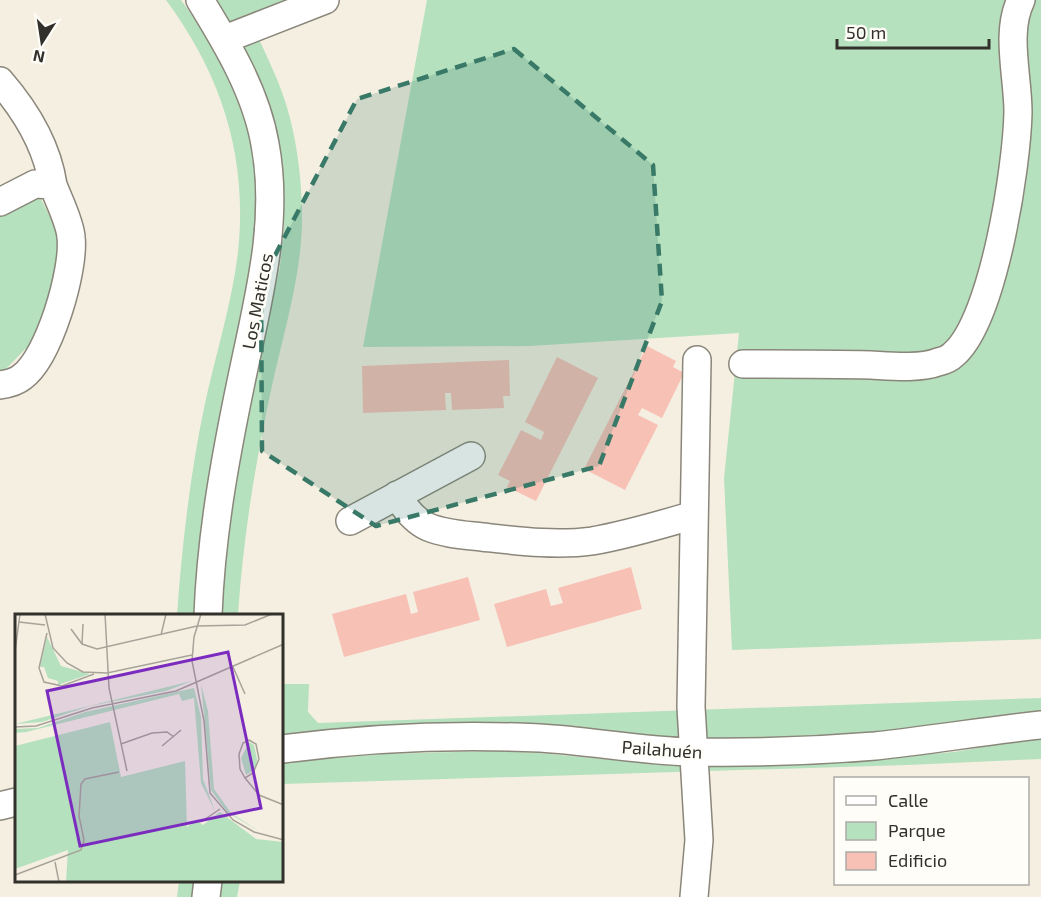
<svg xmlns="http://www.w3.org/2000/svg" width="1041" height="897" font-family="'Exo 2',sans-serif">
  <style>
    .green { fill: #b6e1be }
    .building { fill: #f8c1b6 }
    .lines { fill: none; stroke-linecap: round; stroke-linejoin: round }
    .minor-casing { stroke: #8a867a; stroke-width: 30 }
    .minor { stroke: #fff; stroke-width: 27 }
    .marked { fill: #397967; fill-opacity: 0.2; stroke: #397967; stroke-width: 4.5; stroke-dasharray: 12 8; stroke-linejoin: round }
    .labels { text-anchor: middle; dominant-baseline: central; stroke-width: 5; stroke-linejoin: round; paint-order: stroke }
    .street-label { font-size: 18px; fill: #32302b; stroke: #fffdf8 }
    .inset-road { fill: none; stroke: #a7a399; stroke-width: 1.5 }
    .view { fill: #7b2cbf; fill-opacity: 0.15; stroke: #7b2cbf; stroke-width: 3 }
    .inset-edge { fill: none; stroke: #32302b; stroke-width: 3 }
  </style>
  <rect width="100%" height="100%" fill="#f5efe2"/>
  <path class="green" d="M166 0H181L211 42 229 75 247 124 254 156 258 189 256 260 225 397 206 495 195 615H177C182 545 190 476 204 408 215 356 232 304 238 252 248 157 222 76 166 0Z
    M217 0H303L232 25Z
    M427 0H1041V639L732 650 724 478 739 333 530 346 363 347Z
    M258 37C268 59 279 81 286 104 296 136 301 173 302 207 304 269 284 330 271 390 255 465 243 539 238 615H218L227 519 253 386 280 267 284 227V194L277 134 270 113 243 52V46Z
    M20 195 41 199 60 237 51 295 35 339 3 372H0V208Z
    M282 684H309L308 712 318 723 1041 698V710L859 736 736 742 634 736 576 727 549 725 282 738Z
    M1041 737V759L907 765 282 784V762L385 754 489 751 538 753 681 766 825 763 954 752Z
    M179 881H196L193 897H177Z
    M221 881H240L237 897H218Z"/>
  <path class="building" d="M647 346 676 361 673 367 684 373 662 418 642 408 638 415 658 425 625 490 584 469Z
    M557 357 598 378 536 501 507 487 510 481 498 475 521 430 541 440 544 432 525 422Z
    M509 360 510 396H503L504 408 452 410 451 393H445L446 410 363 413 362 366Z
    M631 567 642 609 507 647 494 604 546 589 551 606 563 603 558 588Z
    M468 577 480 620 344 657 332 614 406 594 411 614 418 612 413 592Z"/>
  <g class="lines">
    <defs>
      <path id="minor" d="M200 0C227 44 256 92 265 144 280 224 257 303 241 382 225 459 211 536 208 615
        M225 39 325 0
        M0 81C26 111 47 145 53 185
        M0 202 35 184 53 185C58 199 70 222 71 237 75 269 49 358 22 377 16 382 7 384 0 385
        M743 364C786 364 828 364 871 365 890 366 920 369 938 362 943 361 950 358 954 354 994 319 1017 165 1018 112 1018 76 1005 32 1021 0
        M397 495C404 507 415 521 428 527 445 534 465 535 482 537 518 541 556 546 592 541 627 535 660 525 694 515
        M350 521 471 456
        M282 749C367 738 454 734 540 738 591 741 642 751 693 752 754 753 814 751 875 746 930 740 985 731 1041 725
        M0 806 16 802
        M206 897 208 880
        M694 897 699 840 691 707 697 360"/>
    </defs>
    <use href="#minor" class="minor-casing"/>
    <use href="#minor" class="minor"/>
  </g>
  <path class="marked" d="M514 49 653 165 662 301 599 466 376 526 262 451 261 282 357 99Z"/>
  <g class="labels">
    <g class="street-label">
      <text transform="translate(257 301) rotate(-79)">Los Maticos</text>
      <text transform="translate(662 749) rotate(4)">Pailahuén</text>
    </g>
  </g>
  <g transform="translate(15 614)">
    <rect width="268" height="268" fill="#f5efe2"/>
    <path d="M32 23 46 52 75 60 43 71V67L33 64 29 53H25ZM177 67 151 77 75 92 27 108 0 110ZM186 70 193 97 199 175 216 199 242 216 212 198 196 176ZM179 74 186 103 188 165 200 197 186 169 179 84 167 87 164 80 11 118 0 119V115L23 114 70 98ZM95 108 106 163 170 147 172 213 181 206 188 211 205 198 241 225 268 228V268H51L53 236 0 255V132ZM234 128 239 131 242 145 241 155 231 161 226 144Z" fill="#b6e1be"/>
    <path class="inset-road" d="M30 0 38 34 52 49 68 58 92 59 177 41M90 0 94 74 112 157M186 0 179 23 177 47 189 107 195 179 218 206 239 218 269 226M4 8 30 11M56 15 67 30 82 35 182 12 230 11 257 0M32 19 24 54 29 68 47 72 79 60M146 21 151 0M67 30 68 10M0 37 5 0M218 53 230 80M0 113 21 112 77 94 161 77 269 30M234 126 241 130 244 145 238 159 230 164 225 155 224 140 228 129ZM106 130 137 119 152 118 159 123M147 132 166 116M230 164 244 181 269 191M186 208 205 195M40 248 44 268M0 261 66 236 69 226 64 202 66 170 70 165 104 158"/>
    <path class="view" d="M213 38 246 194 65 232 32 77Z"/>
    <rect width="268" height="268" class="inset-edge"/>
  </g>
  <rect x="834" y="777" width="195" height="108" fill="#fffdf8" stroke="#adaba6" stroke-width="1.5"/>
  <rect x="846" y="796" width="30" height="9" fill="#ffffff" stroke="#adaba6" stroke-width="1.5"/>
  <text x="888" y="807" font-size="18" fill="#32302b">Calle</text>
  <rect x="846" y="822" width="30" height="18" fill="#b6e1be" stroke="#adaba6" stroke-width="1.5"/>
  <text x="888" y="837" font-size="18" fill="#32302b">Parque</text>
  <rect x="846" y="852" width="30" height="18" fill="#f8c1b6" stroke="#adaba6" stroke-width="1.5"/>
  <text x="888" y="867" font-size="18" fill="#32302b">Edificio</text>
  <g transform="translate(42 42) rotate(192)" stroke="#fffdf8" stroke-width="4.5" paint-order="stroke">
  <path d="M0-4.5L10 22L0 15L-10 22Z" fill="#32302b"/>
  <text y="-9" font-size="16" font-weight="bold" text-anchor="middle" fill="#32302b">N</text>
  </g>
  <path d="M837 39v9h152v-9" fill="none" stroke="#32302b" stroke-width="3"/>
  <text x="846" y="39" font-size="18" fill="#32302b" stroke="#fffdf8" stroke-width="4.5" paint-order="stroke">50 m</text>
</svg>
